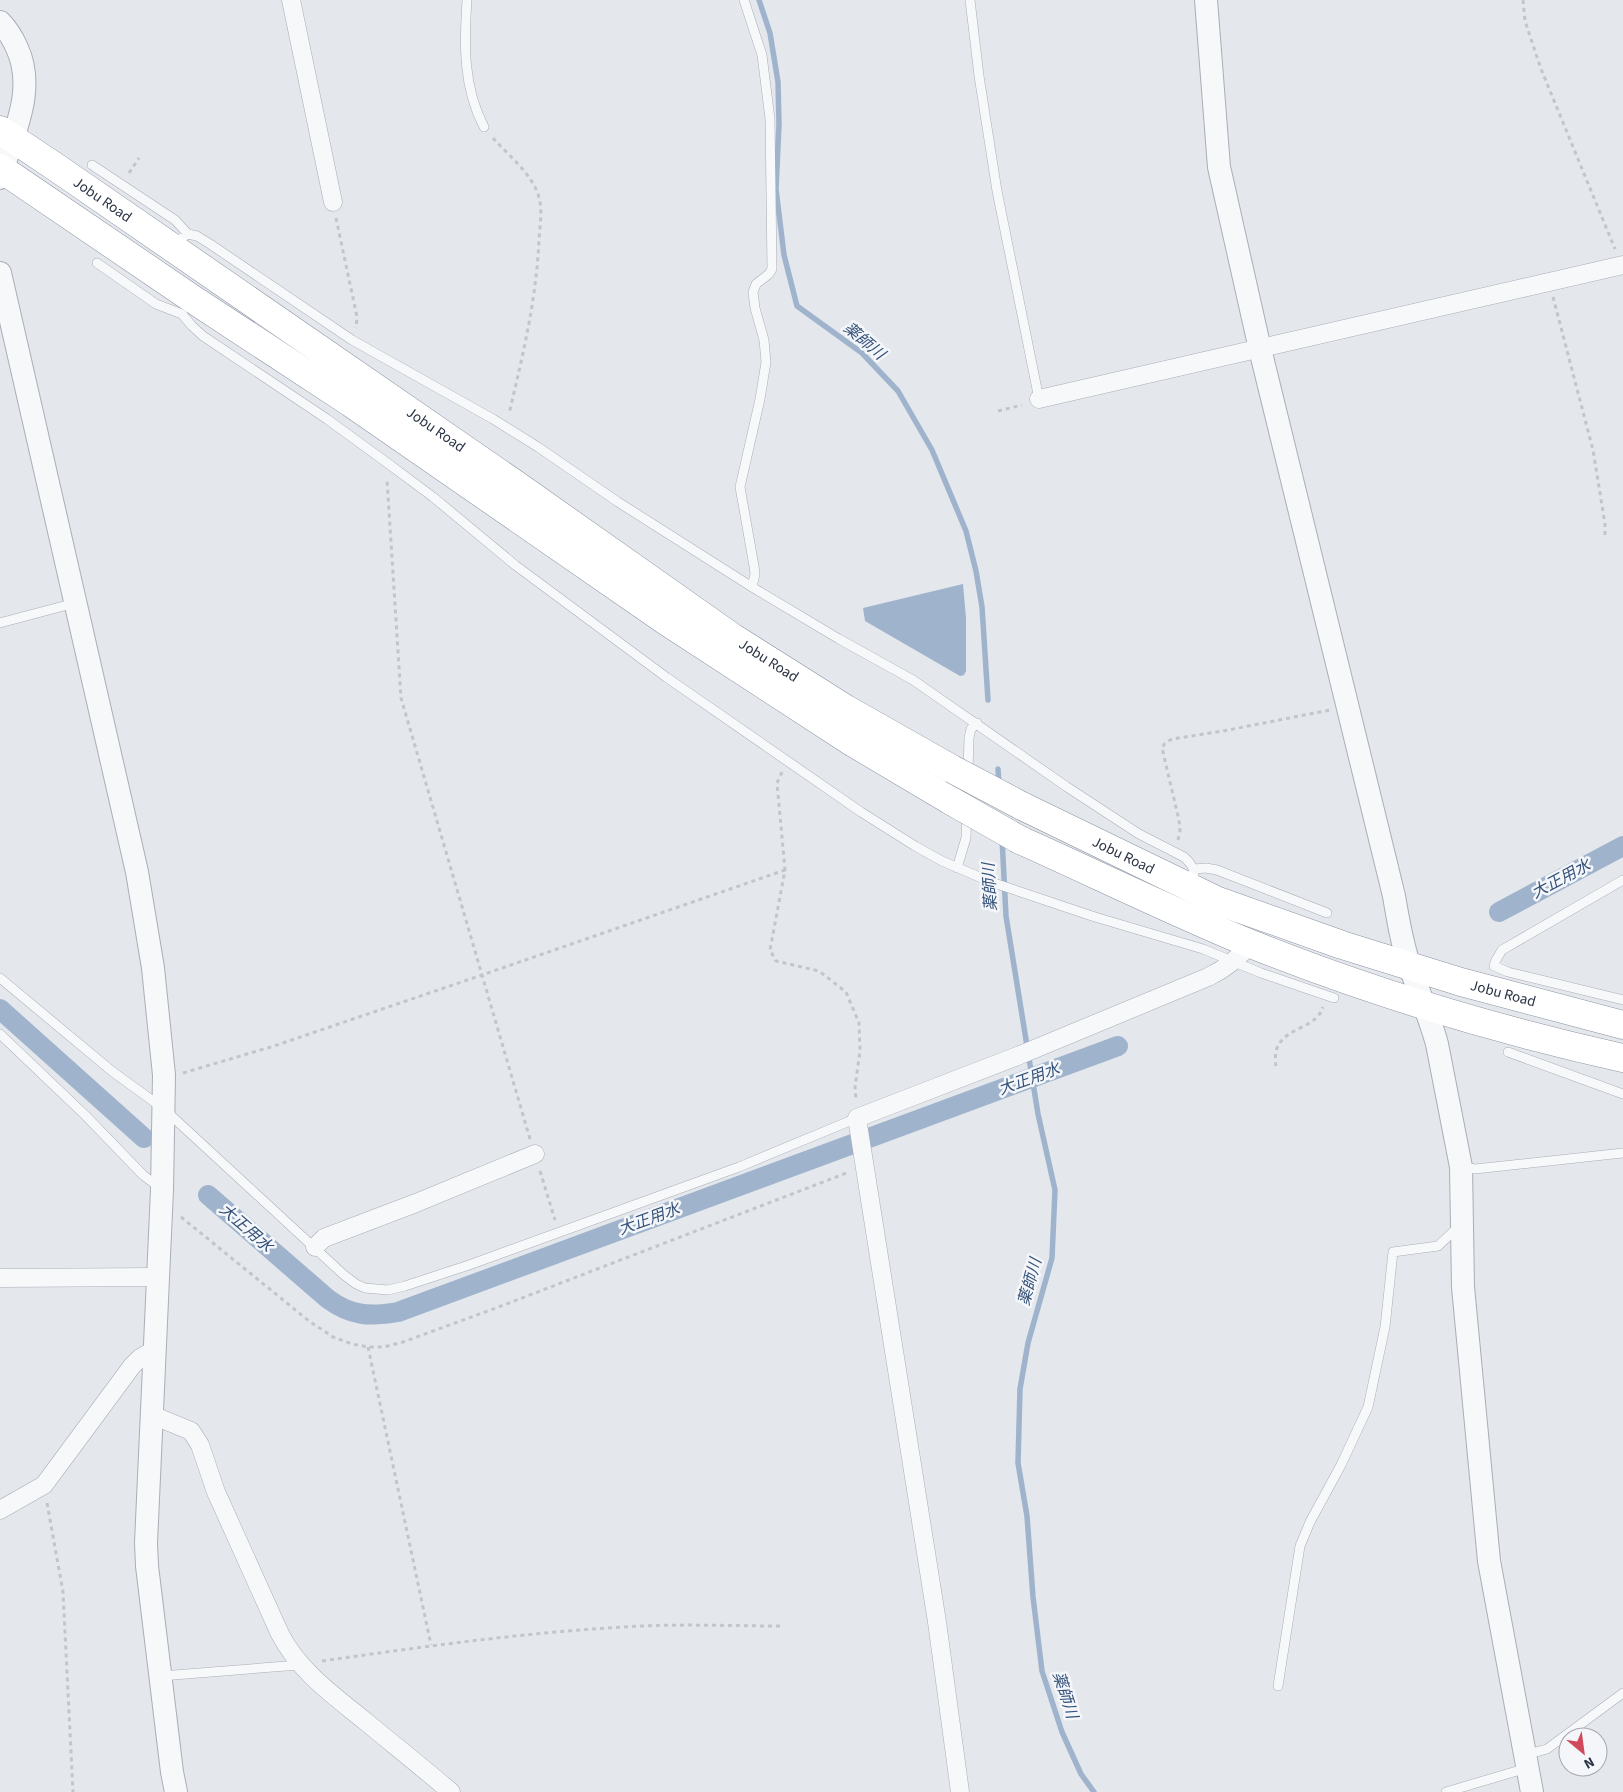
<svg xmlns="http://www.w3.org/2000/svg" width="1623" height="1792" font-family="'Source Sans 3','Noto Sans JP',sans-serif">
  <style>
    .water { fill: #9fb4cc }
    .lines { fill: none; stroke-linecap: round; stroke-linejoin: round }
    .stream { stroke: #9fb4cc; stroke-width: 5.5 }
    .canal { stroke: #9fb4cc; stroke-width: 20 }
    .service-casing { stroke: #a9aeb7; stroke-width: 10 }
    .minor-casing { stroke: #a9aeb7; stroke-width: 19 }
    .tertiary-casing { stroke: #a9aeb7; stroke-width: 24 }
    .trunk-casing { stroke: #8b94a3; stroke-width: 29 }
    .path { stroke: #c2c5cb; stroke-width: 3; stroke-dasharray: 4 4; stroke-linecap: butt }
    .service { stroke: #f7f8fa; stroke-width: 9 }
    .minor { stroke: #f7f8fa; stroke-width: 18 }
    .tertiary { stroke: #f7f8fa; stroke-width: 22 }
    .trunk { stroke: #fff; stroke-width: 28 }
    .trunk-bridge-casing { stroke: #8b94a3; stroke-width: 29; stroke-linecap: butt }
    .trunk-bridge { stroke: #fff; stroke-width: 28 }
    .labels { text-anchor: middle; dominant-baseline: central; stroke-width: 5; stroke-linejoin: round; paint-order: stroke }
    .street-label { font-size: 15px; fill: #2b3445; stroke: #f4f6f9 }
    .water-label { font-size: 16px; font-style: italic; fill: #34527a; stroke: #f4f6f9 }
  </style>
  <rect width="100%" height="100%" fill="#e4e7ec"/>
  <path class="water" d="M963 584 966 618V671L964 675 960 676 865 621 863 608Z"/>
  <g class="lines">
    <path class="stream" d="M759 0 770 33 778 82 779 124 776 189 784 255 797 306 862 353 898 391 932 450 966 531 976 571 982 607 988 700
      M998 769 999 784
      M1002 838 1006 916 1038 1114 1055 1190 1052 1258 1028 1343 1020 1389 1018 1463 1027 1516 1033 1597 1042 1671 1062 1732 1081 1774 1094 1792"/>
    <path class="canal" d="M1499 912 1623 846
      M0 1009 144 1138
      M208 1195 328 1299C351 1316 370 1317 398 1312L1118 1046"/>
    <defs>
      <path id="service" d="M467 0C464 44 463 87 484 127
        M744 0 762 55 770 119 772 269 769 274 756 284 753 292 755 308 764 340 766 362 760 399 740 487 754 566 755 574 752 587
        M970 0 979 76 997 191 1039 399
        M92 165 175 220 188 234
        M174 243 188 234 197 236 210 244 352 340 493 419 538 447 618 502 752 587 839 639 913 680 1067 787 1139 834 1184 857C1194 866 1196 872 1192 884
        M97 263 156 304 182 314 192 326 203 336 327 419 386 462 433 497 515 565 666 677 861 812 915 846 942 861 991 882 1095 917 1203 949 1261 973 1334 998
        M0 623 75 603
        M957 868 966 838 969 738 971 729 977 723
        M1194 869 1206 868 1217 870 1327 913
        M1623 880 1502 950 1496 960 1494 966 1508 972 1623 1000
        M0 978 113 1072 164 1109 344 1275 356 1284 365 1288 388 1290 405 1286 469 1265 739 1167 857 1118
        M0 1034 86 1116 143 1175 160 1188
        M1508 1052 1623 1094
        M1462 1167 1475 1169 1623 1153
        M161 1676 299 1665
        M1278 1686 1300 1546 1310 1522 1341 1465 1368 1407 1385 1327 1393 1252 1438 1246 1458 1227
        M1525 1755 1547 1749 1623 1693
        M1446 1792 1527 1768"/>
      <path id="minor" d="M291 0 333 202
        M1039 399 1623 265
        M315 1247 324 1238 416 1203 535 1154
        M0 1278 157 1277
        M152 1415 191 1431 200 1445 216 1492 280 1634C299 1671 333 1695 365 1721 394 1745 423 1768 451 1792
        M0 1510 44 1485 132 1366 140 1358 154 1350
        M960 1792 937 1622 857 1118 1020 1055 1208 977C1225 969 1239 958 1251 943"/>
      <path id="tertiary" d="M1206 0 1219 167 1260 349 1394 896C1398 920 1402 944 1410 967 1419 993 1430 1018 1437 1044L1461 1167 1463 1287 1489 1561 1532 1792
        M0 22C7 29 13 39 17 48 37 91 12 136 0 178
        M0 273 137 872 153 968 164 1075 162 1190 146 1543 147 1566 172 1772 176 1792"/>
      <g id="trunk">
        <path id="s1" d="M0 130 57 168 515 484 732 637 846 709 952 769"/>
        <path d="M0 168 191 298 351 403 666 621 852 742 953 802"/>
        <path id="s2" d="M1020 805 1218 901 1342 945 1461 982 1623 1025"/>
        <path d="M1020 840C1096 874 1173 912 1251 944 1371 992 1497 1030 1623 1058"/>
      </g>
    </defs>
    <use href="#service" class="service-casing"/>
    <use href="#minor" class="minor-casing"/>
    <use href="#tertiary" class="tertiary-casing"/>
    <use href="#trunk" class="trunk-casing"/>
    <path class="path" d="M1523 0 1525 21 1541 69 1615 249
      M493 138C508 155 530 172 538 194 543 209 540 225 539 240 536 302 523 354 509 414
      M129 173 139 158
      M336 218 357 317 356 328
      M1553 297 1593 450 1605 524V535
      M998 411 1022 405
      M782 772 777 783 785 870 770 950 776 961 819 971 846 992 859 1023 860 1051 855 1087 856 1100
      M1178 840 1180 831 1179 820 1162 748 1165 743 1172 739 1223 731 1330 710
      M1276 1066C1275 1060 1275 1051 1278 1046 1287 1027 1317 1028 1323 1007
      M183 1073 274 1046 482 975 401 698 387 480
      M530 1139 482 975 785 870
      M540 1171 555 1220
      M181 1217 309 1321 333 1337 352 1344 368 1347H384L403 1342 496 1308 849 1172
      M368 1347 431 1645
      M47 1503 63 1592 73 1792
      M322 1661C428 1646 535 1631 642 1626 688 1624 735 1626 782 1626"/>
    <use href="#service" class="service"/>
    <use href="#minor" class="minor"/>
    <use href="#tertiary" class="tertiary"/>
    <use href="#trunk" class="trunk"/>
    <defs>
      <path id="trunk-bridge" d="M952 769 1020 805
        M953 802 1020 840"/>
    </defs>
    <use href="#trunk-bridge" class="trunk-bridge-casing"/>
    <use href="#trunk-bridge" class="trunk-bridge"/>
  </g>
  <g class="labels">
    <g class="street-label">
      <text stroke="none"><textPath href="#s1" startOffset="124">Jobu Road</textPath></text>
      <text stroke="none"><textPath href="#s1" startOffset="529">Jobu Road</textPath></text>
      <text stroke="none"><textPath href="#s1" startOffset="934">Jobu Road</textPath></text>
      <text stroke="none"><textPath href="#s2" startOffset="115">Jobu Road</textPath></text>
      <text stroke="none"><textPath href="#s2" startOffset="520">Jobu Road</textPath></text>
    </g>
    <g class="water-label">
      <text transform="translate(864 341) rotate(40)">薬師川</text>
      <text transform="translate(1561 879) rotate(-28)">大正用水</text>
      <text transform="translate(990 887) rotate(-93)">薬師川</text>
      <text transform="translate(1029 1079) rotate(-20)">大正用水</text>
      <text transform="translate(649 1219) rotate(-20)">大正用水</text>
      <text transform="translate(246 1228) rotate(41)">大正用水</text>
      <text transform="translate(1030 1282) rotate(-75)">薬師川</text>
      <text transform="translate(1065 1695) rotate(72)">薬師川</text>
    </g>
  </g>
  <g transform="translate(1583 1752) rotate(151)"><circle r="24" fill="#f4f6f9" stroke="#a4a8b1"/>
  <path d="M0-4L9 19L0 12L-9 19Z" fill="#d1495b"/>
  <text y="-8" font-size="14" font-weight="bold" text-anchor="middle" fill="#2b3445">N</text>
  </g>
</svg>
